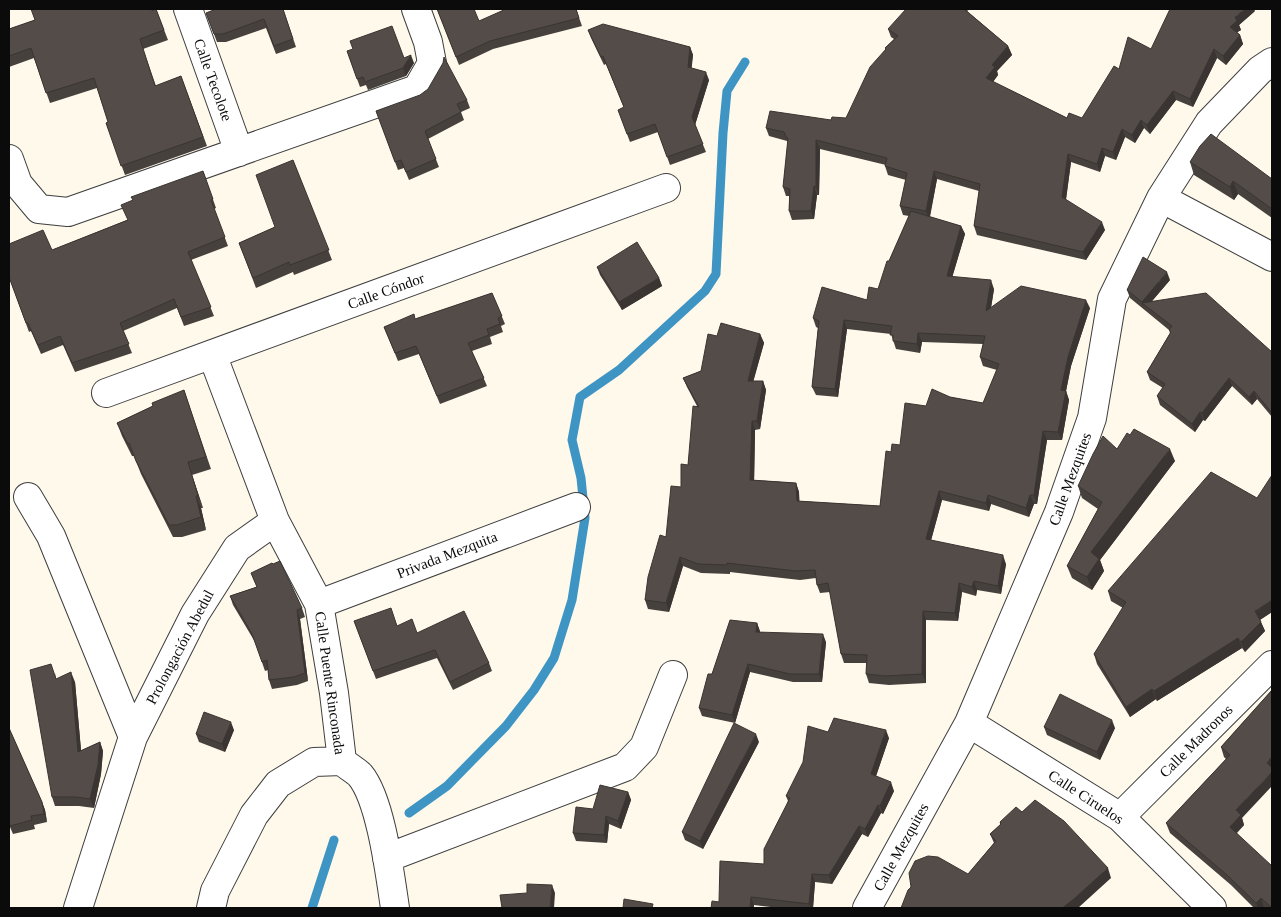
<svg xmlns="http://www.w3.org/2000/svg" width="1281" height="917" font-family="Georgia,serif">
  <style>
    .lines { fill: none; stroke-linecap: round; stroke-linejoin: round }
    .stream { stroke: #3e95c4; stroke-width: 9 }
    .minor-casing { stroke: #3e3e3e; stroke-width: 30 }
    .minor { stroke: #fff; stroke-width: 28 }
    .wall { fill: #47413e }
    .shaded-wall { fill: #3a3532 }
    .building { fill: #534c48; stroke: #3a3532 }
    .labels { text-anchor: middle; dominant-baseline: central; stroke-width: 5; stroke-linejoin: round; paint-order: stroke }
    .street-label { font-size: 15px; fill: #0b0b0b; stroke: #fff }
  </style>
  <rect width="100%" height="100%" fill="#fef9eb"/>
  <g class="lines">
    <path class="stream" d="M409 813 447 786 506 726 534 690 554 658 572 600 585 518 581 478 572 440 580 397 619 370 705 291 716 274 723 133 727 91 745 62
      M312 908 334 840"/>
    <defs>
      <path id="minor" d="M188 9 239 152
        M9 159 18 184 39 209 68 212 417 89 432 63 428 42 416 9
        M1161 198 1272 257
        M212 354 275 521 319 604 334 693 342 761
        M106 393 666 188
        M28 497 51 536 133 737
        M319 604 576 507
        M969 723 1120 817 1212 908
        M342 761C347 766 355 770 360 775 381 800 390 875 395 908
        M1120 817 1272 665
        M387 858 625 767 644 747 673 675
        M78 908 133 737 195 614 237 548 275 521
        M211 908 215 891 254 815 278 784 314 762 342 761
        M867 908 969 723 1059 512 1092 418 1112 299 1161 198 1209 123 1260 70 1272 62"/>
    </defs>
    <use href="#minor" class="minor-casing"/>
    <use href="#minor" class="minor"/>
  </g>
  <path class="wall" d="M156 9 168 40 143 49 156 86 181 76 207 146 125 175 106 123 108 122 97 88 50 103 34 58 9 67V29L35 20 151 11Z
    M283 9 296 47 276 54 266 28 226 42H217L206 13Z
    M437 9 479 21 576 9 582 26 493 49 459 65Z
    M970 9 967 11 1008 46 1012 55 997 71 998 75 993 82 1067 118H1082L1119 69 1151 49 1255 11 1239 25 1241 30 1237 32 1240 35 1243 44 1226 65 1217 58 1193 107 1176 100 1150 134 1144 128 1135 143 1125 137 1116 160 1105 156 1100 172 1071 162 1066 200 1105 230 1086 260 977 235 974 226 979 191 937 179 930 217 961 226 965 234 952 277 994 289 991 308H1090L1071 366 1066 391 1069 400 1062 440H1047L1037 504H1034L1029 517 991 504 989 511 942 500 931 540 1006 564 1001 594 977 590 976 596 962 592 958 621 926 620V683L889 685 869 683 866 674 867 663H844L841 654 830 592 820 593 817 585 816 578 800 580 730 572V574L701 573 683 566 669 612 648 609 645 600 666 537 688 465 697 406 687 387 683 378 701 371 717 336 760 334 764 343 753 381H763L766 390 760 429 755 430 754 480 796 483 799 492V501L880 506 891 452 900 445 926 406 950 397 983 403 997 370 983 366 980 357 983 344 922 342 920 353 896 349 891 334 847 329 838 397 816 395 812 387 818 328 816 327 813 318 867 300 878 289 889 261 909 216 903 215 900 206 906 180 888 175 885 166 886 165 820 149 819 195H817L814 219 792 220 789 211V196H786L783 187 788 142 787 141 769 136 766 128 846 118 885 50V48L894 39 891 37 888 29Z
    M588 30 690 47 693 55 691 68 709 80 695 125 706 152 670 165 658 132 630 142 618 110 624 108 606 64 604 65 591 38Z
    M347 51 404 58 414 63 406 76 368 90 366 85 360 87Z
    M467 100 470 108 461 112 464 120 428 139 439 167 409 180 404 168 398 170 376 111Z
    M293 160 332 260 294 275 293 272 256 288 239 243 275 227Z
    M1190 162 1272 179V218L1238 194 1234 200 1194 175Z
    M203 171 216 208 214 209 228 246 191 260 214 316 184 326 177 308 123 331 132 353 75 372 63 345 41 354 31 331 29 332 9 277 52 250 127 220Z
    M597 267 659 278 662 286 622 310 600 275Z
    M1170 280 1152 301 1272 352V417L1257 399 1252 405 1232 386 1205 421 1203 420 1195 432 1160 405 1157 396 1163 388 1150 380 1147 372 1170 333 1169 330 1130 298 1127 290Z
    M492 293 505 324 501 326 503 332 490 337 492 344 472 351 487 386 440 404 419 354 398 361 384 327 415 319Z
    M184 390 211 469 192 475 203 508H201L206 530 182 537H173L141 474 134 456H132L122 436 117 423 153 406Z
    M1130 435 1175 461 1100 560 1104 571 1092 590 1072 578 1067 566 1098 509 1082 498 1078 486 1117 449Z
    M251 573 302 608 305 617 300 619 308 681 297 685 272 689 269 680 268 670 265 671 255 642 233 605 230 596 257 587Z
    M1108 591 1272 612 1260 620 1265 631 1245 652 1242 648 1157 701 1156 699 1130 717 1097 664 1094 654 1123 608 1111 601Z
    M354 621 397 626 417 633 489 663 492 671 453 690 437 658 376 679Z
    M757 623 760 632 826 642 822 682H793L750 672 735 723 702 716 699 708 712 674Z
    M55 673 56 679 75 682 81 751 100 742 103 751 101 774 94 808 79 806H55L52 797Z
    M1272 690 1242 818 1244 825 1237 833 1272 908H1254L1231 885 1170 833 1166 823 1226 759 1224 757 1221 747Z
    M1044 727 1115 728 1100 760 1047 735Z
    M9 728 42 802 45 810 47 822 34 825 35 829 13 834 10 827H9Z
    M234 730 225 752 199 742 196 734Z
    M828 732 889 738 876 776 894 791 883 814 881 813 868 837 862 834 832 884 815 882 813 908H779L754 905V908H711L764 864 788 801 786 796Z
    M759 742 703 849 685 840 682 832Z
    M628 792 631 800 621 829 609 824 607 843 576 841 573 833 593 809Z
    M1022 812 1111 878 911 887 968 874 994 843 990 834 1000 825V822Z"/>
  <path class="shaded-wall" d="M1245 9H1254L1255 11 1239 25 1241 30 1233 35 1230 27 1235 17Z
    M1240 35 1243 44 1226 65 1223 56Z
    M1008 46 1012 55 997 71 998 75 989 87 986 78 992 65Z
    M690 47 693 55 691 75 688 67Z
    M1214 49 1217 58 1193 107 1190 99Z
    M411 55 414 63 406 76 403 68Z
    M706 72 709 80 695 125 692 117Z
    M1173 91 1176 100 1150 134 1147 125Z
    M1141 120 1144 128 1135 143 1132 135Z
    M1122 129 1125 137 1116 160 1113 152Z
    M816 140 820 149 819 195 816 187Z
    M1102 148 1105 156 1100 172 1097 164Z
    M1068 154 1071 162 1065 206 1062 197Z
    M934 171 937 179 929 220 926 211Z
    M1233 181 1238 194 1234 200 1230 187Z
    M814 186 817 195 814 219 811 211Z
    M1102 222 1105 230 1086 260 1083 252Z
    M961 226 965 234 950 285 947 276Z
    M1167 272 1170 280 1147 307 1142 303 1145 310 1142 302Z
    M659 278 662 286 622 310 619 302Z
    M991 280 994 289 989 320 986 311Z
    M1086 300 1090 308 1071 366 1066 391 1069 400 1062 440 1058 432 1061 390 1068 357Z
    M844 320 847 329 838 397 835 389Z
    M918 333 922 342 920 353 917 344Z
    M760 334 764 343 751 390 748 381Z
    M1229 378 1232 386 1205 421 1202 413Z
    M763 381 766 390 760 429 757 421Z
    M1254 391 1257 399 1252 405 1249 397Z
    M1200 412 1203 420 1195 432 1192 424Z
    M752 421 755 430 754 489 750 480Z
    M1043 431 1047 440 1037 504 1034 495Z
    M1170 449 1175 461 1100 560 1104 571 1092 590 1087 577 1091 552Z
    M188 462 192 475 203 508 198 496Z
    M796 483 799 492 800 509 797 501Z
    M939 491 942 500 929 548 926 539Z
    M988 495 991 504 989 511 986 503Z
    M1030 495 1034 504 1029 517 1026 508Z
    M196 496 201 508 206 530 201 517Z
    M1003 555 1006 564 1001 594 998 586Z
    M680 557 683 566 669 612 666 603Z
    M974 581 977 590 976 596 972 587Z
    M959 583 962 592 958 621 955 613Z
    M1272 600V612L1258 621 1255 611Z
    M297 610 300 619 308 681 305 673Z
    M923 611 926 620V683L922 674Z
    M1261 622 1265 631 1245 652 1241 642Z
    M757 623 760 631 759 640 756 632Z
    M823 634 826 642 822 682 819 674Z
    M1238 638 1242 648 1157 701 1154 691Z
    M748 664 750 672 735 723 732 715Z
    M71 672 75 682 82 761 78 752Z
    M1152 689 1156 699 1130 717 1126 707Z
    M1112 720 1115 728 1100 760 1097 752Z
    M231 722 234 730 225 752 222 744Z
    M886 730 889 738 874 782 871 774Z
    M756 734 759 742 703 849 700 841Z
    M100 742 103 751 101 774 94 808 90 799Z
    M1272 756V770L1267 763Z
    M1272 772V786L1242 818 1244 825 1233 836 1230 827 1236 810Z
    M891 782 894 791 883 814 880 806Z
    M628 792 631 800 621 829 618 821Z
    M42 802 45 810 47 822 44 814Z
    M878 805 881 813 868 837 865 829Z
    M606 816 609 824 607 843 604 835Z
    M859 826 862 834 832 884 829 875Z
    M1108 868 1111 878 1078 908H1062Z
    M812 874 815 882 813 908H811L809 904Z
    M552 885 555 893 554 908H550Z
    M751 897 754 905V908H750Z
    M1261 898 1264 908H1258L1256 903Z"/>
  <path class="building" d="M31 9H150L151 11 156 9 164 30 140 39 155 86 181 76 203 137 121 166 106 123 108 122 94 78 46 93 31 48 9 56V29L35 20Z
    M216 9H283L293 39 274 46 264 19 223 34H214L206 13Z
    M437 9H474L479 21 506 9H576L579 18 490 41 456 57Z
    M906 9H964L1008 46 992 65 995 67 986 78 1067 118 1069 113 1082 118 1114 66 1119 69 1128 37 1151 49 1170 9H1245L1235 17 1237 21 1230 27 1240 35 1223 56 1214 49 1190 99 1173 91 1147 125 1141 120 1132 135 1122 129 1113 152 1102 148 1097 164 1068 154 1062 197 1102 222 1083 252 974 226 980 184 934 171 926 211 900 206 907 173 885 166 887 158 816 140V187L814 186 811 211H789L790 189 783 187 788 138 786 137 784 132 766 128 770 111 831 120 832 117 846 118 870 67 886 49 885 48 898 36 888 29Z
    M603 24 690 47 688 67 706 72 692 117 703 144 667 157 655 124 627 134 618 110 624 107 603 56 601 57 588 30Z
    M392 26 404 58 411 55 403 68 365 82 363 77 357 79 347 51 353 49 350 41Z
    M444 57 467 100 457 104 461 112 425 131 436 159 406 172 401 160 395 162 376 111 420 95 428 89 443 63Z
    M1211 134 1272 179V209L1233 181 1230 187 1190 162 1200 146Z
    M293 160 329 250 290 265 289 262 253 278 239 243 275 227 256 175Z
    M203 171 213 199 211 200 225 237 188 252 211 307 181 317 174 299 120 323 129 344 72 363 60 336 38 345 28 323H26L9 277V244L43 230 52 250 128 220 121 205 133 200 131 197Z
    M911 211 961 226 947 276 991 280 986 311 1021 286 1086 300 1068 357 1061 390 1066 391 1058 432 1043 431 1034 495H1030L1026 508 988 495 986 503 939 491 926 539 1003 555 998 586 974 581 972 587 959 583 955 613 923 611 922 674 885 676 866 674 867 655 841 654 828 583 817 585 815 570 796 571 727 563V565L698 564 680 557 666 603 645 600 648 577 660 535 666 537 671 486 681 487V464L688 465 693 406 699 407 683 378 701 371 708 334 717 336 721 323 760 334 748 381H763L757 421H752L750 480 796 483 797 501 880 506 886 451 891 452 892 444 900 445 905 403 926 406 932 389 950 397 983 403 999 364 980 357 985 336 918 333 917 344 893 341V335H890L892 326 844 320 835 389 812 387 819 321 813 318 822 287 867 300 869 287 878 289 887 261H889Z
    M637 242 659 278 619 302 597 267Z
    M1143 257 1167 272 1142 302 1127 290Z
    M492 293 502 316 498 318 500 324 487 329 489 335 468 343 484 378 437 396 416 346 395 353 384 327 414 314 415 319Z
    M1206 293 1272 352V413L1254 391 1249 397 1229 378 1202 413 1200 412 1192 424 1157 396 1165 384 1147 372 1171 332 1169 330 1172 326 1142 303Z
    M184 390 206 457 188 462 198 496H196L201 517 177 525H169L136 461 129 443 128 444 117 423 153 406 152 403Z
    M1134 429 1170 449 1091 552 1099 559 1087 577 1067 566 1102 502 1078 486 1093 454 1103 436 1117 449 1127 433 1130 435Z
    M1211 472 1257 498 1272 475V600L1255 611 1261 622 1241 642 1238 638 1154 691 1152 689 1126 707 1094 654 1126 602 1108 591Z
    M280 561 302 608 297 610 305 673 294 677 269 680 267 660 262 662 252 634 230 596 257 587 251 573 272 563 273 564Z
    M391 608 397 626 412 619 417 633 464 611 489 663 450 682 435 650 373 671 354 621Z
    M730 620 757 623 756 632 823 634 819 674H790L748 664 732 715 699 708 708 674H712Z
    M51 664 56 679 71 672 78 752 100 742 98 765 90 799 76 797H52L30 670Z
    M1272 690V756L1267 763 1272 768V772L1236 810 1241 815 1230 827 1272 866V908L1261 898 1256 903 1227 875 1166 823 1230 755 1221 747Z
    M1060 694 1112 720 1097 752 1044 727Z
    M204 712 231 722 222 744 196 734Z
    M834 718 886 730 871 774 891 782 880 806 878 805 865 829 859 826 829 875 812 874 809 904 751 897 750 908H711L712 901 719 902 720 861 764 864V849L790 798 786 796 803 762 808 726 828 732Z
    M734 723 756 734 700 841 682 832Z
    M9 728 42 802 44 814 31 816 32 820 10 826 9 822Z
    M600 785 628 792 618 821 606 816 604 835 573 833 576 807 593 809Z
    M1035 800 1064 821 1108 868 1074 899 1062 908H901L908 890 911 887 909 873 915 861 928 856 938 857 968 874 996 841 990 834 1001 824 1000 822 1016 807 1022 812Z
    M527 884 552 885 550 908H502L500 895 527 893Z
    M624 899 653 904 652 908H623Z"/>
  <g class="labels">
    <g class="street-label">
      <text transform="translate(213 80) rotate(70)">Calle Tecolote</text>
      <text transform="translate(386 291) rotate(-20)">Calle Cóndor</text>
      <text transform="translate(1070 479) rotate(-70)">Calle Mezquites</text>
      <text transform="translate(447 555) rotate(-21)">Privada Mezquita</text>
      <text transform="translate(180 647) rotate(-62)">Prolongación Abedul</text>
      <text transform="translate(330 683) rotate(82)">Calle Puente Rinconada</text>
      <text transform="translate(1196 741) rotate(-45)">Calle Madronos</text>
      <text transform="translate(1086 797) rotate(33)">Calle Ciruelos</text>
      <text transform="translate(901 847) rotate(-61)">Calle Mezquites</text>
    </g>
  </g>
  <rect width="1281" height="917" fill="none" stroke="#0b0b0b" stroke-width="20"/>
</svg>
